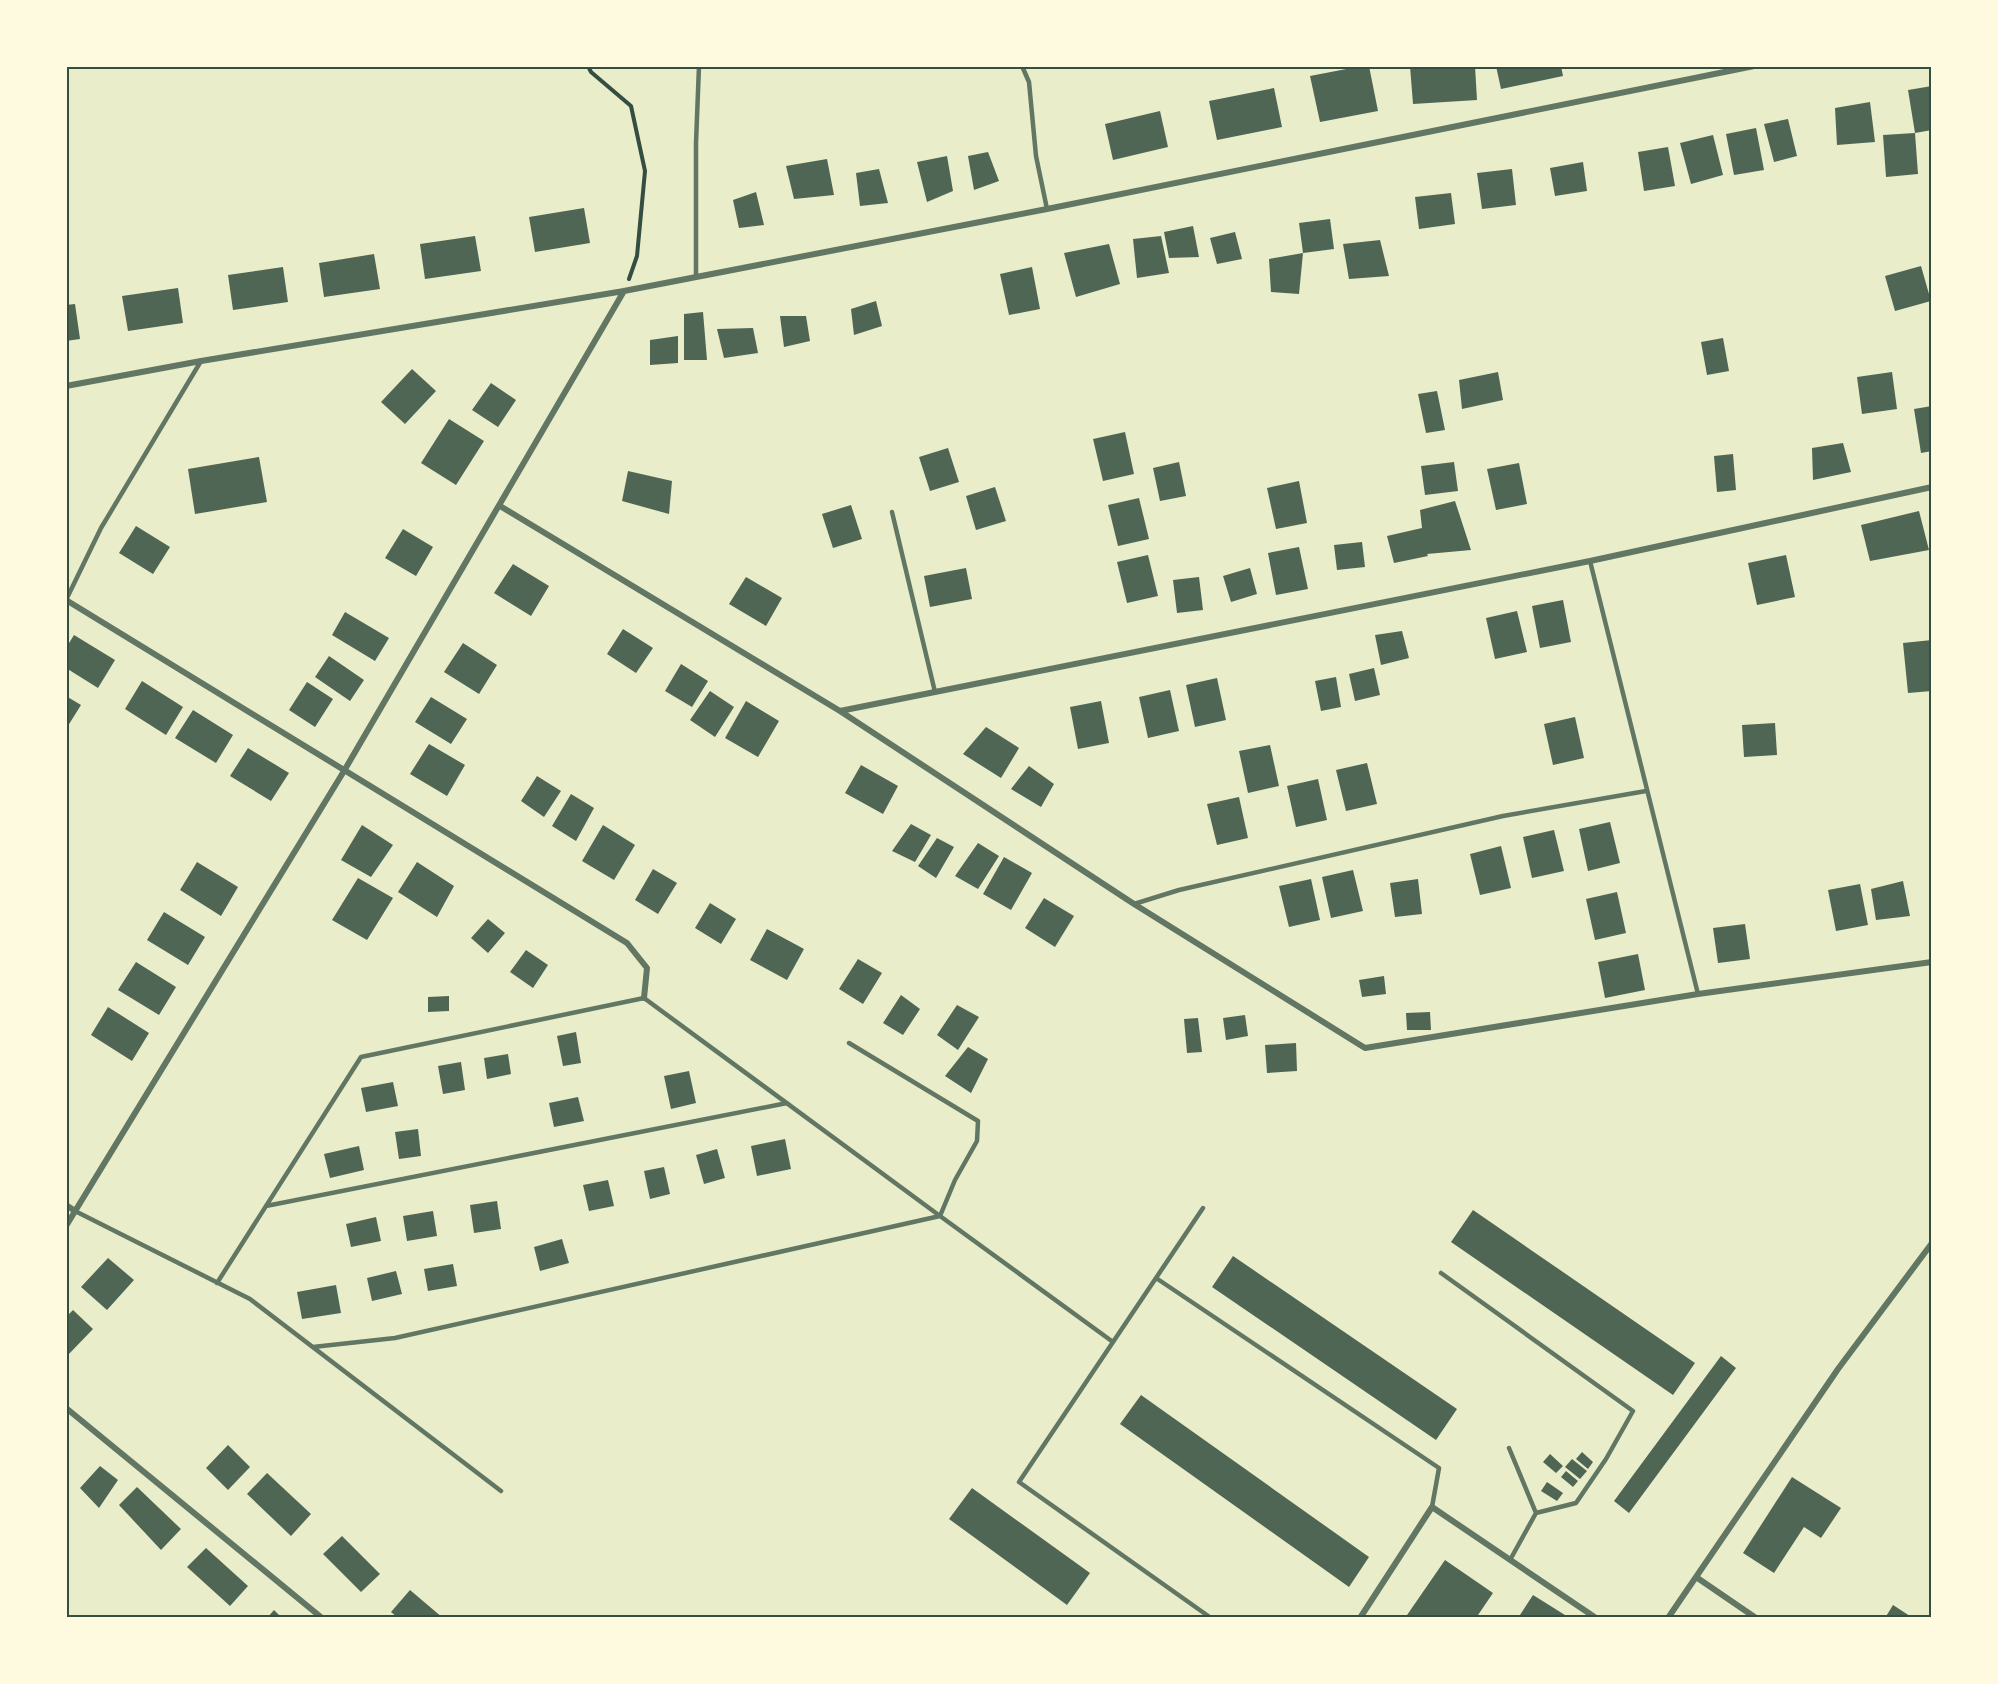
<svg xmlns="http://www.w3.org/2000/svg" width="1998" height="1684" font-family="'Source Sans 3',sans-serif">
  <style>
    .building { fill: #4f6655 }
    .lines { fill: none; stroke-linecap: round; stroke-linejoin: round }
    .path { stroke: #344e41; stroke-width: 4 }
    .service { stroke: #617663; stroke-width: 4.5 }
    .minor { stroke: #617663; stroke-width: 6 }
    .neatline { fill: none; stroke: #344e41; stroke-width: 2 }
  </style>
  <rect width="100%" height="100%" fill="#e9edc9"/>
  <path class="building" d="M1362 66H1369L1378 111 1320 122 1310 76Z
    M1410 66H1475L1477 100 1413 104Z
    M1496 66H1561L1563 76 1501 89Z
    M1932 86V130L1915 133 1918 174 1886 177 1883 135 1915 133 1908 90Z
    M1274 88 1282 127 1217 140 1209 101Z
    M1870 102 1875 142 1837 145 1835 108Z
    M1160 111 1168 147 1113 160 1105 124Z
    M1788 119 1797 156 1774 162 1764 124Z
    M1756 128 1764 170 1734 175 1726 134Z
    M1713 135 1723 175 1691 184 1680 143Z
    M1668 147 1675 186 1644 191 1638 152Z
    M988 152 999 181 974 190 968 156Z
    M947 156 953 191 927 202 917 162Z
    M827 159 834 195 794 199 786 166Z
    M1583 162 1587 191 1555 196 1550 168Z
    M879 169 888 203 860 206 856 173Z
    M1512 169 1516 205 1482 209 1477 173Z
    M756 192 764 225 739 228 733 200Z
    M1451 193 1455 224 1419 229 1415 197Z
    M584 208 590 243 535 252 529 217Z
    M1330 219 1334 249 1303 253 1299 223Z
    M1193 226 1199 257 1169 258 1164 232Z
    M1235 232 1242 259 1217 264 1210 238Z
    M475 236 481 271 425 279 420 244Z
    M1161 236 1169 273 1137 278 1133 239Z
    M1380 240 1389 276 1349 279 1343 244Z
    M1109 244 1120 284 1076 297 1064 253Z
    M1303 253 1299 294 1271 292 1269 259Z
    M374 254 380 289 324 297 319 263Z
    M1921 266 1931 301 1895 311 1885 276Z
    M283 267 288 302 233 310 228 275Z
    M1032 267 1040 309 1009 315 1000 274Z
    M178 288 183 323 128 331 122 296Z
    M876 301 882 326 854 335 851 309Z
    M75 304 80 339 66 341V305Z
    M703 312 707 360H684V314Z
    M780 316H806L810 341 784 347Z
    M753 328 758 353 724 358 717 329Z
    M678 336V363L650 365V340Z
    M1723 338 1729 371 1707 375 1701 342Z
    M412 369 436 391 405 424 381 402Z
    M1498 372 1503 400 1462 409 1459 380Z
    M1892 372 1897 409 1862 414 1857 377Z
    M491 383 516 400 498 427 472 410Z
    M1437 391 1445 430 1426 433 1418 394Z
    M1932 406V451L1921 453 1914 409Z
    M449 419 484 441 456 485 421 463Z
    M1125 432 1134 474 1103 481 1093 439Z
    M1843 443 1851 472 1813 480 1812 448Z
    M948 448 959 482 930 491 919 457Z
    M1733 454 1736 490 1717 492 1714 456Z
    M259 457 267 502 195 514 188 469Z
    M1179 462 1186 496 1160 501 1153 468Z
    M1454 462 1458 491 1425 495 1421 466Z
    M1519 463 1527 504 1496 510 1487 469Z
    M628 471 672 481 669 514 622 501Z
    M1299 481 1307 523 1276 529 1267 488Z
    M995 487 1006 521 976 530 966 496Z
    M1139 498 1149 539 1118 546 1108 505Z
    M1455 501 1471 550 1427 554 1428 556 1394 563 1387 536 1422 528 1420 510Z
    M851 505 862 539 833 548 822 514Z
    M1919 511 1929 550 1870 561 1861 525Z
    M136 526 170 547 153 574 119 553Z
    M403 529 433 547 416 576 385 558Z
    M1362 542 1365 567 1337 570 1334 545Z
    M1299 547 1308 589 1276 595 1268 553Z
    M1148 555 1158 596 1127 603 1117 562Z
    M1786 555 1795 597 1757 605 1748 563Z
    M513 564 549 586 531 616 494 593Z
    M966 568 972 599 930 607 924 576Z
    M1250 568 1257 594 1231 602 1223 576Z
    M746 577 782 598 766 626 729 604Z
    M1199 577 1203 610 1177 613 1173 580Z
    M1563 600 1571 642 1540 648 1532 606Z
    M1517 611 1527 652 1495 659 1486 618Z
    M345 612 389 638 375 661 332 635Z
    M623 629 653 648 636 673 607 654Z
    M1402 631 1409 658 1381 665 1375 635Z
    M74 635 115 660 98 688 66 668V648Z
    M1932 640V691L1908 693 1903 643Z
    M463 643 497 665 479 694 444 672Z
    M329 656 364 680 350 701 315 677Z
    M681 664 708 681 692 707 665 691Z
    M1374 668 1380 695 1355 701 1349 674Z
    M1336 677 1341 707 1321 711 1315 681Z
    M1217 678 1226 720 1195 727 1186 685Z
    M142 681 183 707 166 735 125 709Z
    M307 682 333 699 315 727 289 710Z
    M1170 690 1179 731 1148 738 1139 697Z
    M710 691 734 707 715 737 690 720Z
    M66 696 81 705 66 729Z
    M431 697 467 719 451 744 415 722Z
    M746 701 779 721 758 757 725 738Z
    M1101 701 1109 743 1078 749 1070 707Z
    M193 710 233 735 216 763 175 738Z
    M1575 717 1584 758 1553 765 1544 724Z
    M1775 723 1777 755 1744 757 1742 725Z
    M986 727 1019 748 1001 778 963 754Z
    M429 744 465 765 447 796 410 774Z
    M1270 745 1279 786 1248 793 1239 751Z
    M248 748 289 773 271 801 230 776Z
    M1367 763 1377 804 1346 811 1336 770Z
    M861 765 898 786 883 814 845 793Z
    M1029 766 1054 784 1041 807 1011 789Z
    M537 776 561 791 544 817 521 801Z
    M1318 779 1327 820 1296 827 1287 786Z
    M571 794 594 808 576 841 552 826Z
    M1239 797 1248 838 1217 845 1207 804Z
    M1610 822 1620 863 1588 871 1579 829Z
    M911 824 931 835 915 862 892 851Z
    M362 825 393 845 371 877 341 860Z
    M603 825 635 845 614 880 582 861Z
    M1554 830 1564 871 1532 878 1523 837Z
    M937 838 954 847 936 878 918 866Z
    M978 843 999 856 978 889 955 876Z
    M1501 846 1511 888 1480 895 1470 854Z
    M1004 857 1032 873 1011 910 983 894Z
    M197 862 238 887 221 916 180 890Z
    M417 862 454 886 437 917 398 892Z
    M653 869 677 883 658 914 635 900Z
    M1353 870 1363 911 1331 918 1322 877Z
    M358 878 393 898 367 940 332 920Z
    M1311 879 1320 920 1289 927 1279 886Z
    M1418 879 1422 914 1395 917 1390 883Z
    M1903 881 1910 916 1876 920 1871 889Z
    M1860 884 1868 925 1836 931 1828 890Z
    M1617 892 1626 933 1595 940 1586 899Z
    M1044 898 1074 916 1055 947 1025 928Z
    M710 903 736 919 721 944 695 928Z
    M164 912 205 937 188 965 147 940Z
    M488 919 505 933 488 953 471 938Z
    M1745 924 1750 959 1718 963 1713 928Z
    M767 929 804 949 787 980 750 960Z
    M526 950 548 965 533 988 510 972Z
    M1638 954 1645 990 1605 998 1598 962Z
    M858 959 882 973 863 1004 839 989Z
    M136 962 176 987 159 1015 118 990Z
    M1384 976 1386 994 1362 997 1359 980Z
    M901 995 920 1009 903 1035 883 1023Z
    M449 996V1011L428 1012V997Z
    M957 1005 979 1017 958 1050 937 1035Z
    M108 1007 149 1033 132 1061 91 1035Z
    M1430 1012 1431 1030H1407L1406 1013Z
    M1245 1015 1248 1036 1226 1040 1223 1018Z
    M1198 1018 1202 1052 1187 1053 1184 1019Z
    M576 1032 581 1063 563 1066 557 1036Z
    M1296 1043 1297 1071 1267 1073 1265 1045Z
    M968 1047 988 1059 971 1093 945 1076Z
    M508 1054 511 1074 487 1079 484 1058Z
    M461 1062 465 1090 443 1094 438 1066Z
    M689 1071 696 1103 671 1109 664 1076Z
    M393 1082 398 1106 366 1112 361 1088Z
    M578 1097 584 1121 554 1127 549 1103Z
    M418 1129 421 1156 399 1159 395 1132Z
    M785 1139 791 1169 757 1176 751 1146Z
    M359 1146 364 1170 330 1178 324 1154Z
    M717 1149 725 1178 704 1184 696 1155Z
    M664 1167 670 1194 650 1199 644 1171Z
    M608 1180 614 1206 589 1211 583 1185Z
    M497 1201 501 1229 474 1233 470 1205Z
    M1473 1210 1695 1363 1673 1395 1451 1242Z
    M433 1211 437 1236 407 1241 403 1216Z
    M376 1217 381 1241 351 1247 346 1224Z
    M562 1239 569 1263 540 1271 534 1247Z
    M1233 1256 1457 1409 1436 1440 1212 1287Z
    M108 1258 134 1280 107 1310 81 1287Z
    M453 1264 457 1286 428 1291 424 1269Z
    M396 1271 402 1294 372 1301 367 1278Z
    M336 1285 341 1313 302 1319 297 1292Z
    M73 1310 93 1329 67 1356 66 1317Z
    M1721 1356 1736 1368 1629 1513 1614 1501Z
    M1141 1395 1369 1557 1349 1587 1120 1424Z
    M228 1445 250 1467 228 1490 206 1468Z
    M1582 1452 1593 1462 1588 1469 1576 1459Z
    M1550 1454 1563 1466 1556 1473 1543 1462Z
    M1572 1459 1587 1471 1580 1479 1565 1467Z
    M100 1466 118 1480 99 1508 80 1488Z
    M1566 1471 1578 1481 1573 1487 1561 1477Z
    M267 1473 311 1514 291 1536 247 1494Z
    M1792 1477 1841 1508 1821 1538 1804 1527 1774 1573 1743 1553Z
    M1547 1482 1563 1493 1557 1501 1541 1491Z
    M137 1487 181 1529 161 1550 119 1505Z
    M972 1488 1090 1573 1067 1605 949 1519Z
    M342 1536 380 1574 361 1592 323 1554Z
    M206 1548 248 1586 230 1606 187 1567Z
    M1445 1560 1493 1593 1476 1618H1405Z
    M410 1590 443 1618H398L391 1612Z
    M1533 1595 1565 1615 1563 1618H1518Z
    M1893 1605 1913 1618H1885Z
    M274 1610 282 1618H267Z"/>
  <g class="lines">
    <path class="path" d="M588 66 591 72 631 106 645 171 637 256 629 279"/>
    <path class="service" d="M1022 66 1029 82 1036 156 1047 209
      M696 277V143L699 66
      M892 512 935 692
      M1590 561 1698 994
      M66 600 101 528 201 361
      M1134 904 1179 890 1503 816 1646 791
      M849 1043 978 1121 977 1141 955 1180 940 1216 1113 1342
      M266 1206 787 1103
      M1203 1208 1019 1482 1211 1618
      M75 1211 250 1299 501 1491
      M1441 1273 1633 1411 1606 1459 1576 1503 1536 1513
      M1156 1278 1439 1468 1432 1507
      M217 1283 361 1057 644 998 940 1216 395 1338 313 1347
      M1509 1448 1536 1513 1510 1560"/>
    <path class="minor" d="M66 386 201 361 624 291 1047 209 1754 66
      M500 506 840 711 1134 904 1365 1048 1698 994 1932 962
      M66 600 627 943 647 968 644 998
      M840 711 1590 561 1932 487
      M66 1205 75 1211
      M66 1226 344 771 624 291
      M66 1408 322 1618
      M1696 1577 1756 1618
      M1360 1618 1432 1507 1596 1618
      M1668 1618 1838 1369 1932 1243"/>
  </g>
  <rect width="1998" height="1684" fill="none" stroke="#fefae0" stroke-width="135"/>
  <rect x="68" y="68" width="1862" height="1548" class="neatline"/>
</svg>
